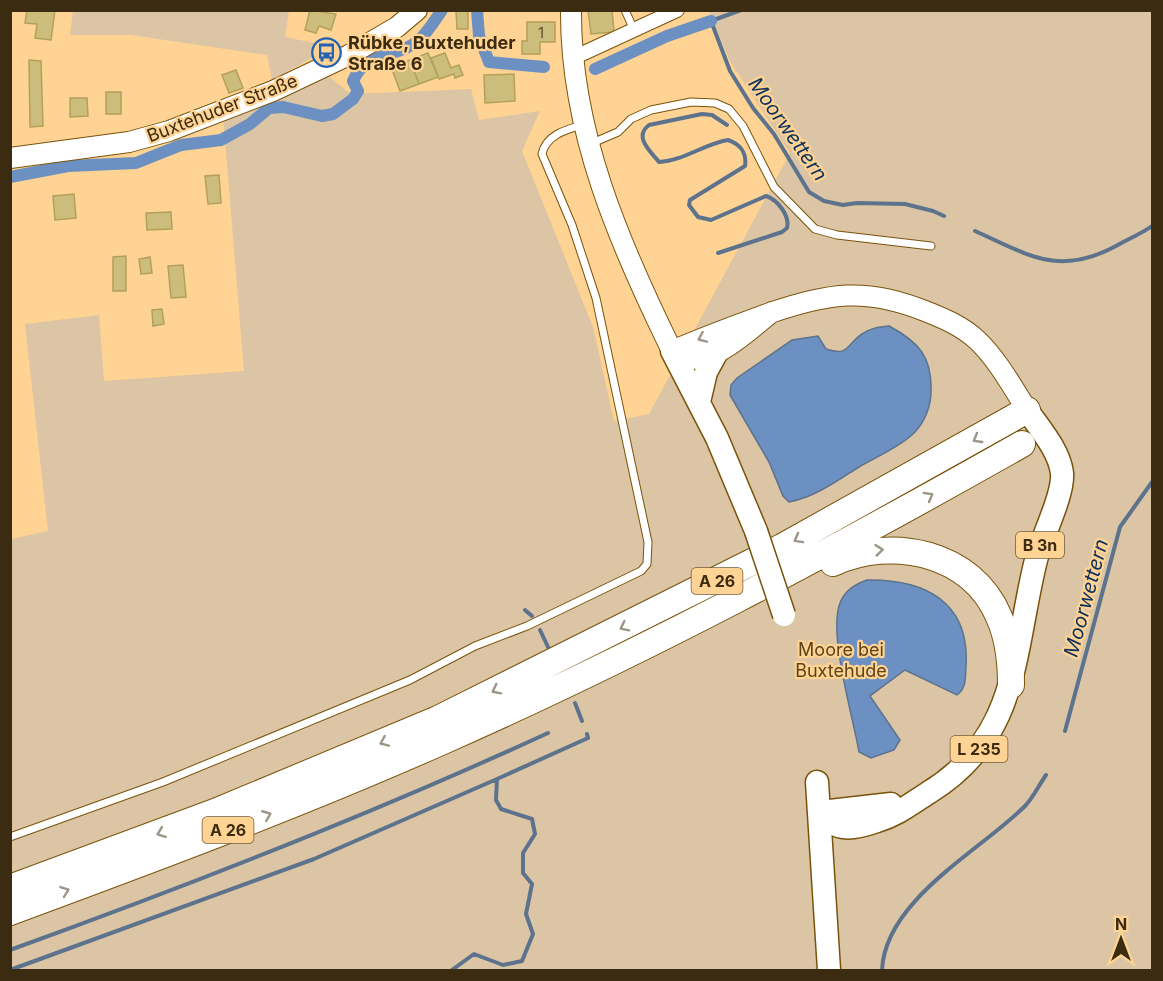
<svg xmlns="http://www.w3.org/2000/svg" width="1163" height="981" font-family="Inter,sans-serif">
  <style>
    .green { fill: #dcc5a4 }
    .water { fill: #6c90c1; stroke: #5d728c; stroke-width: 1.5 }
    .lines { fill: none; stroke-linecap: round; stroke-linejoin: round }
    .stream { stroke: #5d728c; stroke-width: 4 }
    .canal { stroke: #6c90c1; stroke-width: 12 }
    .building { fill: #ccbd7d; stroke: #b2a159; stroke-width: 1.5 }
    .lane-casing { stroke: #79530b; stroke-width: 9 }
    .street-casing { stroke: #79530b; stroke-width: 16 }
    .secondary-casing { stroke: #79530b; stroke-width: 22 }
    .primary-casing { stroke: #79530b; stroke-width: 25 }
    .highway-casing { stroke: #79530b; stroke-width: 28 }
    .lane { stroke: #fff; stroke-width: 7 }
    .street { stroke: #fff; stroke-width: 14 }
    .secondary { stroke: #fff; stroke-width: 20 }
    .primary { stroke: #fff; stroke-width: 22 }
    .highway { stroke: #fff; stroke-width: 26 }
    .primary-bridge-casing { stroke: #79530b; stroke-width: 25; stroke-linecap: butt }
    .primary-bridge { stroke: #fff; stroke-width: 22 }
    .oneway { stroke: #9d9588 }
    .labels { text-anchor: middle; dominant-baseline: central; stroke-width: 4.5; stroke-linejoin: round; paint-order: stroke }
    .number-label { font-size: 15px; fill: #5f502b }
    .shield { fill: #fed393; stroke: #765d37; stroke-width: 1.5 }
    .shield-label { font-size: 16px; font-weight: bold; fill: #3b2b10 }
    .poi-label { font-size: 18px; font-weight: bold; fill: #3b2b10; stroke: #fed393; text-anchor: start }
    .street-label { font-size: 18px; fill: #3b2b10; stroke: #fed393 }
    .park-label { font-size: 18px; fill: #5e4318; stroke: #fed393 }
    .water-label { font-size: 20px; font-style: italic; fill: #0c305e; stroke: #fed393 }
  </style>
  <rect width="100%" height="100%" fill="#fed393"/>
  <path class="green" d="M73 11H289L285 37 319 44 321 53 272 80 267 55 131 35H70Z
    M709 11H1152V970H11V539L48 531 25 324 99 315 104 381 244 371 223 115 323 72 351 94 471 89 479 120 540 111 522 151 593 327 614 421 649 414 790 153 729 60Z"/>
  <path class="water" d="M889 326C919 342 932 357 931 391 931 406 925 422 914 433 900 447 876 457 859 467 837 481 815 497 789 502L783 496 769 462 730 395 731 385 737 378 792 340 818 336 826 349C850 357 846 344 862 334 870 328 879 327 889 326Z
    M867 580C925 579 970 602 966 666 965 677 967 688 957 695L905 670 870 696 900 740 894 750 871 758 859 752C853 717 828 633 840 603 845 590 855 584 867 580Z"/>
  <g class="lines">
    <path class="stream" d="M741 10 711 21 730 71 753 108 774 134 809 192 824 201 843 205 857 203 905 204 933 211 944 216
      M975 231C1029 255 1058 277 1116 246 1128 239 1141 234 1152 226
      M718 253 782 232 787 228C790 216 778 200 766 196L711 220 698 217 689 205 690 200 745 166C747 153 740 144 728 140 704 144 683 161 659 162 651 152 633 137 649 125L702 114 712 115 727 125
      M525 610 532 616
      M540 630 548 647
      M575 703 582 721
      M1065 731 1120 527 1152 482
      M497 779 588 738 587 734
      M10 950C193 884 372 814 548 733
      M10 970 314 859 497 779 496 800 501 809 532 819 535 834 523 853V873L532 884 526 914 533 934 522 961 503 965 474 954 452 970
      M882 970C885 900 980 851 1025 806 1033 798 1039 785 1046 775"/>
    <path class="canal" d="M477 10 479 36 489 62 544 67
      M595 69 667 36 711 21
      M10 177 68 166 136 163 181 145 221 140 250 124 269 108 283 107 322 116 333 114 353 99 358 91 353 81C367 49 397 59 419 40 428 32 435 20 442 10"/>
  </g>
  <path class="building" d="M27 10H55L51 40 35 38 37 24 25 23Z
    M310 10 336 14 331 30 319 26 316 33 305 30Z
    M456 10H468V29H457Z
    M588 10H612L614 32 591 34Z
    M527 22H555V42H540V54H522V41H527Z
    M428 53 438 77 419 84 410 60Z
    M445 53 451 68 459 65 463 75 455 78 454 74 439 79 431 58Z
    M29 60 41 61 43 126 30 127Z
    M410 60 419 84 400 91 391 67Z
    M236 70 243 88 229 93 222 75Z
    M514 74 515 101 485 103 484 75Z
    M106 92H121V114H106Z
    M70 98H87L88 116 70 117Z
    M219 175 221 203 208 204 205 176Z
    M74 194 76 218 55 220 53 196Z
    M171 212 172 229 147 230 146 213Z
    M126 256V291H113V257Z
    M150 257 152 273 141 274 139 259Z
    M183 265 186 297 171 298 168 266Z
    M162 309 164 324 153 326 152 310Z"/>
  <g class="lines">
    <defs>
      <path id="lane" d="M625 10 634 30
        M590 144 618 132 631 119 651 110 691 102 715 103 729 109 743 126 774 187 815 229 837 235 931 246
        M10 837 163 782 410 680 475 646 527 626 641 571 647 564 648 542 596 298 572 225 542 154C546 135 565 130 582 125"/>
      <path id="street" d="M573 58 677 10"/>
      <path id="secondary" d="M571 10C570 131 620 245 672 351 704 377 747 331 772 312
        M10 158 129 142 169 131 273 91 349 55 397 27 417 10
        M672 351C704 337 737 325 770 313 828 293 866 287 925 311 943 318 962 326 977 340 997 359 1012 386 1027 410"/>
      <path id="primary" d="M672 351 717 438 756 531
        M699 402 706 372 717 352
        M817 782 829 970
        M821 812C836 833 854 829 877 821 897 815 911 804 928 793 1020 737 1013 652 1036 560 1042 537 1064 494 1062 473 1059 450 1040 429 1027 410
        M821 812 891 804"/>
      <path id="highway" d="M833 563C892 536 972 552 999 617 1009 639 1011 661 1011 685
        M10 888 215 812 438 719 782 547 1027 410
        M10 912C156 858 301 804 443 741 642 653 833 551 1022 444"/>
    </defs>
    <use href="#lane" class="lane-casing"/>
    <use href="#street" class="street-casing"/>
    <use href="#secondary" class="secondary-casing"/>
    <use href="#primary" class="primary-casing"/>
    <use href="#highway" class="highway-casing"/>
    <use href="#lane" class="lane"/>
    <use href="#street" class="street"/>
    <use href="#secondary" class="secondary"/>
    <use href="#primary" class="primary"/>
    <use href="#highway" class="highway"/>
    <defs>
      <path id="primary-bridge" d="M756 531 784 615"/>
    </defs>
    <use href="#primary-bridge" class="primary-bridge-casing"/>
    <use href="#primary-bridge" class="primary-bridge"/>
  </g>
  <defs><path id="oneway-chevron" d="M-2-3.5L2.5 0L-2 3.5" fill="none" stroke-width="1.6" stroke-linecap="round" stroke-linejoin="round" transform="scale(1.5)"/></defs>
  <g class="oneway">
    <use href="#oneway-chevron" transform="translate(702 338) rotate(157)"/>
    <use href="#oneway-chevron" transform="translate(977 439) rotate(150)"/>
    <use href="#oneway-chevron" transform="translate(929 496) rotate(-30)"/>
    <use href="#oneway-chevron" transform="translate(798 539) rotate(151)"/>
    <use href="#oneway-chevron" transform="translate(879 550) rotate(-6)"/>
    <use href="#oneway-chevron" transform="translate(624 627) rotate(154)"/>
    <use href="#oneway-chevron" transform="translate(496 690) rotate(153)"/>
    <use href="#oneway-chevron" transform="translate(384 742) rotate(157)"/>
    <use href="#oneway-chevron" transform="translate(267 815) rotate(-22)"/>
    <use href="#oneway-chevron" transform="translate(161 833) rotate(159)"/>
    <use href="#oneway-chevron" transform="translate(65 891) rotate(-20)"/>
  </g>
  <defs>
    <symbol id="bus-ring" viewBox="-11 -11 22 22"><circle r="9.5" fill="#fed393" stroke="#2261b3" stroke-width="1.5"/><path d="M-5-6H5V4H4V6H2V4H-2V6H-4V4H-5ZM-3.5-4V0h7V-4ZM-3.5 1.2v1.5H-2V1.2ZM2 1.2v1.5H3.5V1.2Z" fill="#2261b3"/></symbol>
  </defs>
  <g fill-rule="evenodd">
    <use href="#bus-ring" x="310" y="36" width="33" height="33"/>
  </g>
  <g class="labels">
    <g class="number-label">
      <text x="541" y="32">1</text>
    </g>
    <g class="shield">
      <rect x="1016" y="532" width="48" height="26" rx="4.5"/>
      <rect x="691.5" y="568" width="51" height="26" rx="4.5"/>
      <rect x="950.5" y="736" width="57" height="26" rx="4.5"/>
      <rect x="202.5" y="817" width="51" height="26" rx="4.5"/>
    </g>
    <g class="shield-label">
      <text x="1040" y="545">B 3n</text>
      <text x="717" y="581">A 26</text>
      <text x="979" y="749">L 235</text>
      <text x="228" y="830">A 26</text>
    </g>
    <g class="poi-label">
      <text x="348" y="42">Rübke, Buxtehuder<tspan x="348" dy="21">Straße 6</tspan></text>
    </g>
    <g class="street-label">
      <text transform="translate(222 108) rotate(-21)">Buxtehuder Straße</text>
    </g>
    <g class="park-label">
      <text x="841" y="649">Moore bei<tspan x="841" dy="21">Buxtehude</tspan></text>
    </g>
    <g class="water-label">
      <text transform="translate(788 129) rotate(55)">Moorwettern</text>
      <text transform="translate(1086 598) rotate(-75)">Moorwettern</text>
    </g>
  </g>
  <rect width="1163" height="981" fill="none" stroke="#3b2b10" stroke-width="24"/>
  <g transform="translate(1121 939)" stroke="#fed393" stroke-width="4.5" paint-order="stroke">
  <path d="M0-4.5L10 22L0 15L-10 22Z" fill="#3b2b10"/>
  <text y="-9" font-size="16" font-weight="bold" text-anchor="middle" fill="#3b2b10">N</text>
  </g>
</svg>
